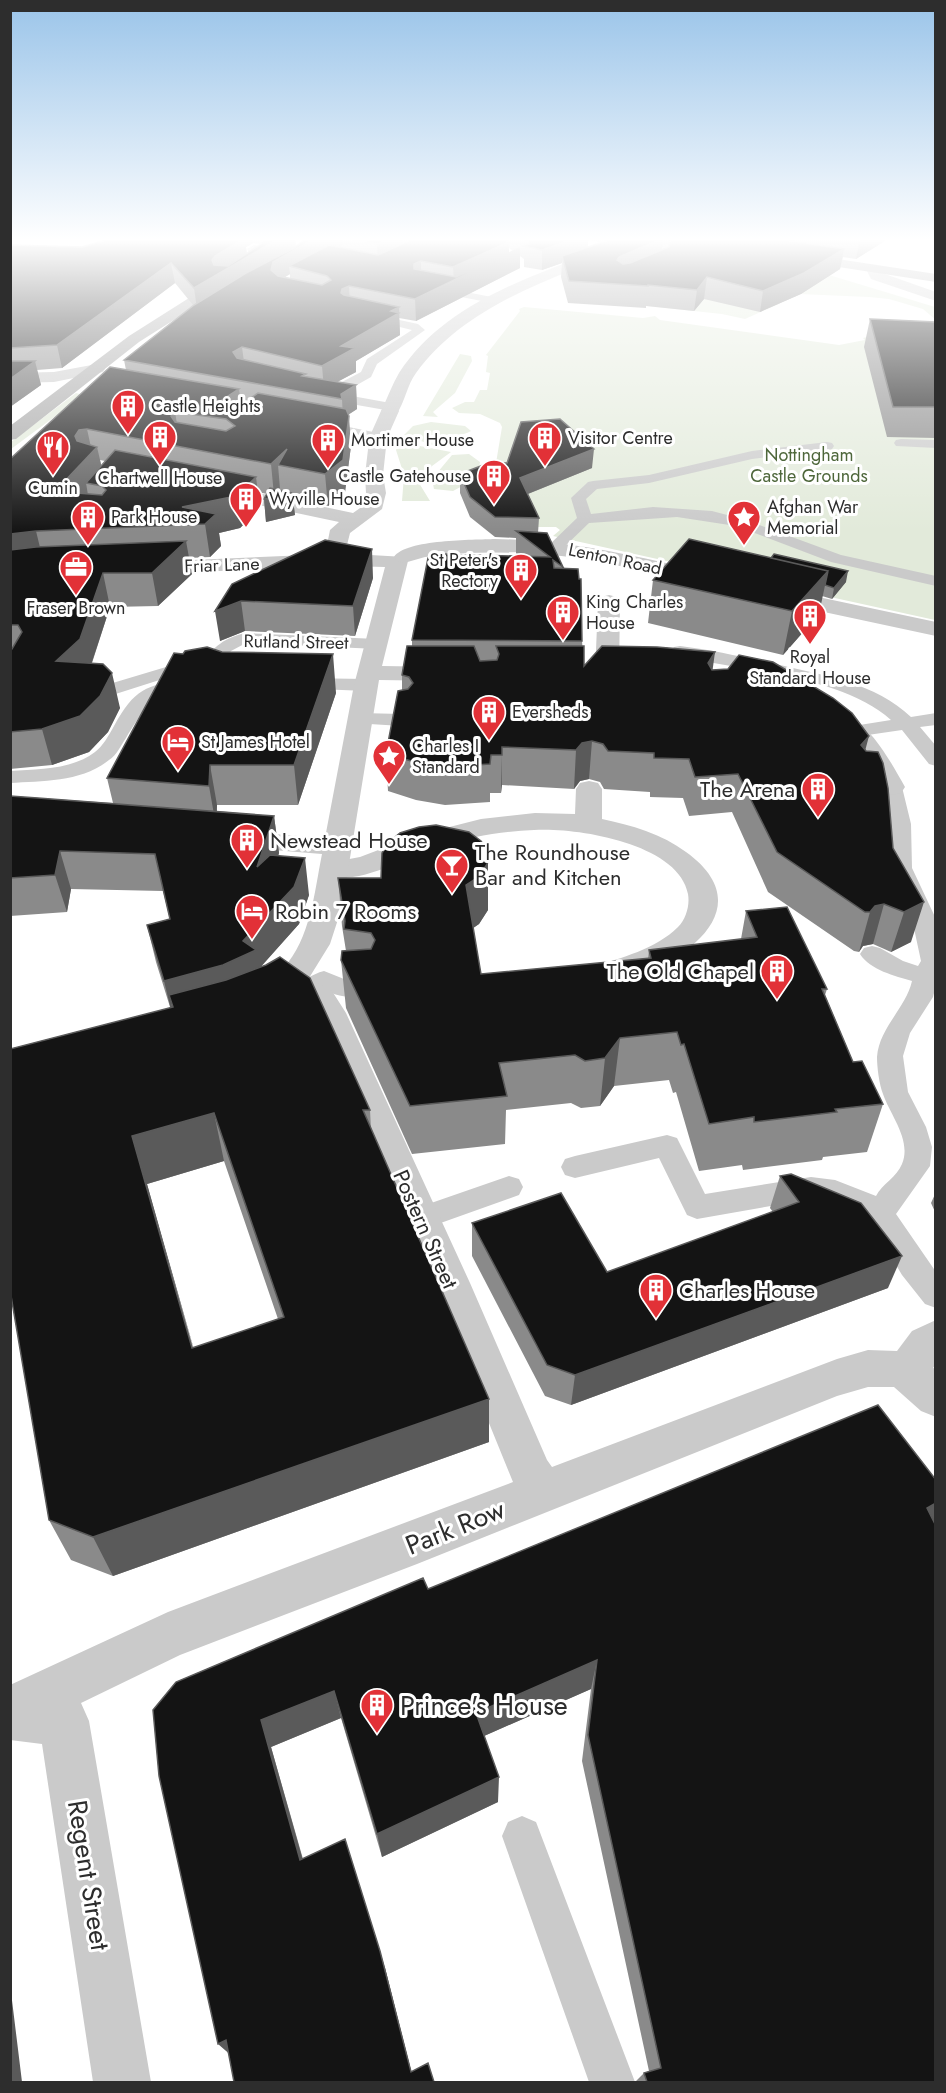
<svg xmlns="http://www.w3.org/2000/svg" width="946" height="2093" font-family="Jost,sans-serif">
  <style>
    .green { fill: #e2eada }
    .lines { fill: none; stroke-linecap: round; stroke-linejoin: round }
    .service { fill: #cacaca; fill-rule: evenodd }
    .pedestrian { fill: #cacaca; fill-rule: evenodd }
    .minor { fill: #cacaca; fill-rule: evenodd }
    .tertiary { fill: #cacaca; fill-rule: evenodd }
    .primary { fill: #a5a5a5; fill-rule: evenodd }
    .wall { fill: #8a8a8a; fill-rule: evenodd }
    .shaded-wall { fill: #5a5a5a }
    .building { fill: #141414; stroke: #5a5a5a; stroke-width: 1.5; fill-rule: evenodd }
    .labels { text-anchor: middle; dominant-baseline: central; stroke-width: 6; stroke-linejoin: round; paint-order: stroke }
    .far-poi-label { font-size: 18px; fill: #2d2d2d; stroke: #fff; text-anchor: start }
    .far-park-label { font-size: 18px; fill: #4e673b; stroke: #fff }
    .far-street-label { font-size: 18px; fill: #2d2d2d; stroke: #fff }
    .poi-label { font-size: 22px; fill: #2d2d2d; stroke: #fff; text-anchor: start }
    .street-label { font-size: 22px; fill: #2d2d2d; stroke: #fff }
    .near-street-label { font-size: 27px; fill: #2d2d2d; stroke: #fff }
    .near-poi-label { font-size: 27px; fill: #2d2d2d; stroke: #fff; text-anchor: start }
  </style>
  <rect width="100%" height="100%" fill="#fff"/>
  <path class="green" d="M829 275 935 307 936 320 923 309 889 299 869 297 777 293 758 299 779 304 745 319 722 314 638 305Z
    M524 307 643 318 655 316 660 320 839 345 865 340 863 338 871 336 935 340V620L553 536 560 530 556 527H533L495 469 502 427 500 423 480 414 459 413 452 408 465 402H474L480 390H487L490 373 486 372 488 356 486 355 520 311 519 309Z
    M460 354 471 356 472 361 455 393 433 412 438 417 423 416Z
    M76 393 84 395 11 449V442Z
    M431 422 465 426 471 431C462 437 450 434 441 440L442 446 438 447 404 435 413 426Z
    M399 442 451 452 432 466 429 471 403 472 396 450Z
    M469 454 480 462 477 478 453 491 434 489 432 479 452 455Z
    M404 476H423L419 483 430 501H402Z"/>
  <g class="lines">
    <path class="service" d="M455 290 492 297 498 300 492 303 451 295V291Z
      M367 313 418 324 425 330 377 364 371 377 341 394 396 404 398 407 396 410 391 411 323 399 317 395 361 372 367 359 412 330 363 318 361 316Z
      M901 439 936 440V448L896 446 894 443 896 440Z
      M827 442 832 443 834 446 832 449 752 459 649 483 597 489 586 499 591 514 653 507 712 511 746 520 841 555 936 576V586L831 562 736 526 677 517 589 523 561 550H549L547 547 577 518 571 498 588 482 593 481 649 475 752 451Z
      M245 633 377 639 383 640 386 644 383 648 377 649 246 643 231 651 221 664 223 674 229 679 226 683 220 685 209 681 203 664C213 646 225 638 245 633Z
      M680 646C714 650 746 658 780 665 826 676 875 683 911 717L936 713V725L920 727 936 746V766L929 764 902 730 854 737 847 735 844 731 847 727 891 720C842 675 738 671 674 655L671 651 674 647Z
      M166 667 172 668 175 672 172 676 103 698 96 696 94 692 96 688Z
      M186 677 193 679 195 683 193 687C148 698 150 700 126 738 121 745 117 755 109 760 82 782 43 781 10 783V771C39 769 71 770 95 752 103 746 109 735 114 726 135 688 145 687 186 677Z
      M301 678 366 679 373 681 375 685 373 689 366 691 294 688 292 684 294 680Z
      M360 713 402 714 409 716 412 720 409 724 402 726 353 723 350 719 353 715Z
      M892 781 899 783 902 787 911 824 912 868 936 919V985L933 997 910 1033 903 1056 908 1092 926 1127 932 1147 930 1166 896 1214 936 1272V1308L925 1304 902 1275 871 1223 854 1211 832 1202 811 1199 697 1219 687 1215 659 1158 575 1178 565 1175 561 1167 565 1159 575 1156 667 1135 677 1138 705 1194 811 1177 835 1180 876 1196C882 1184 897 1177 902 1164 912 1140 890 1115 883 1094 879 1084 877 1067 877 1057 879 1028 906 1008 912 981 895 976 870 970 860 954L864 948 872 946 880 948 903 961 918 966 921 961 912 919 890 868 889 824 882 787 885 783Z
      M324 971 344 979 374 983 377 989 374 995C359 999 339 998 325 990 315 997 310 1001 297 998L294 992C300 982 312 974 324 971Z
      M509 1176 519 1179 523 1187 519 1195 421 1230 411 1226 407 1218 411 1210Z
      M522 1816 536 1822 635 2082H589L502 1836 508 1822Z"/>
    <path class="pedestrian" d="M390 406 396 407 399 411 387 438 384 442H372L369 438 381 411 384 407Z
      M589 781 598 783 602 789V819C631 825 662 834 686 852 754 901 701 951 645 972 628 979 609 986 592 981L587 974 592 967C621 958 656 949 678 927 686 919 690 905 688 894 679 843 575 827 534 830 502 831 470 837 440 846 404 857 362 886 323 876L319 870 323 864 360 857 418 835 481 819 535 813 575 814 576 789 580 783Z"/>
    <path class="minor" d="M630 239H646C636 250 591 263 575 269 514 293 455 320 416 373 407 385 405 402 396 415H384L381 411C387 399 392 385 399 373 449 296 549 271 630 239Z
      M97 364 105 369 103 372 54 382 10 383V373L54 372Z
      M305 418 378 433 384 434 387 438 383 475 386 493 382 509 350 533 347 545 353 554 405 557 408 561 382 666 447 667 455 669 459 674 455 679 447 681 379 680 342 907 330 944 309 978 332 991 346 1013 470 1283 547 1460 552 1467 837 1359 868 1350 897 1351 912 1331 936 1320V1364L933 1368 936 1369V1417L921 1411 894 1387H868L837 1396 417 1564 180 1655 81 1703 89 1721 151 2082H93L42 1744 10 1740V1685L168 1612 513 1482 432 1283 315 1014 310 1007 292 997C279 1006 270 1013 254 1008L249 1000C257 987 273 980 283 969 311 937 314 894 322 854L234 847 224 845 220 839 224 833 234 831 325 838 354 685 385 567 346 566 146 574 139 572 135 568 139 564 146 562 332 554 327 545 330 530 339 522 216 496 209 494 206 490 209 486 216 484 353 513 363 506 366 493 365 475 369 441 299 427 296 423 299 419Z
      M609 595 617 597 620 602 619 674 615 679 607 681 599 679 595 674 598 602 601 597Z
      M834 710C868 718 889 759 905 787L901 793 892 795 883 793 858 754 822 717 825 712Z"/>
    <path class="tertiary" d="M873 265 878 266 882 273 936 292V301L871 279 866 269Z
      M495 539C568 540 637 556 708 573L716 574 719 579 716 584 708 585 587 559 527 552 462 553 425 557 404 563 397 561 394 557C406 539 474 540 495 539Z
      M776 588 936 622V636L768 600 765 595 768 590Z"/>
    <path class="primary" d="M254 245 259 246 264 254V260L259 266 139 342 16 439 10 440V426L129 336 249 260 250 254 247 249Z
      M798 253 936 274V282L793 260 791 257Z"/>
  </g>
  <path class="wall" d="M110 239H295L296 246 305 239H888L856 259 843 257 840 269 801 294 760 312 704 299 694 311 646 306V308L568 303 561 277 562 263 542 270 524 267V259L520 256V268L416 321 399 318 400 335 356 361V372L337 382 356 385 357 409 348 415 351 446 345 492 328 506 293 499 295 515 266 522 264 499 267 494 258 492 260 509 240 528 219 533 221 546 210 557 189 558 192 574 158 606 110 607 92 663 120 708 108 732 89 752 52 765 10 769V459L126 370 124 360 193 305 175 283 62 368 37 370 41 385 10 407V245L82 247ZM588 240 601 242 588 247ZM253 243 260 244 262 243 261 244 247 254 246 247ZM509 248 513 251 509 253ZM290 274V278L285 277ZM100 460 105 461 101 466Z
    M870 319 936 322V438L887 437 864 347Z
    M592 468 528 494 539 518 538 533 563 567 582 641 584 666 713 670 866 750 893 848 911 942 891 952 873 944 863 946 859 952 854 951 768 892 732 812 689 816 683 798 650 797V792L604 789 600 782 589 779 580 781 574 789 502 785 501 793H490V802L445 805 416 800 388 791 386 753 402 690V675L412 646V640L442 558 519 556 516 553V538L495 537 470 517 460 493V474Z
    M373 578 355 636 245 631 220 641 232 584Z
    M653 580 846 582 832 599 822 596 819 614 783 655 648 623Z
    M336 693 298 805H217V811L274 816 279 853 278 856 309 895 299 924 260 967 370 1110 371 1129 489 1399V1442L113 1576 71 1560 49 1520 170 1007 156 962 147 925 170 920 163 891 71 889 67 912 10 916V796L113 803 107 778ZM224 1161 278 1319 193 1348 147 1184Z
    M338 878 488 910 479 924 473 928 481 974 648 959 649 950 741 939 746 911 827 989 825 995 853 1062 883 1104 867 1152 823 1157 822 1160 743 1170 742 1165 699 1171 676 1092 673 1093 669 1080 614 1086 600 1106 581 1108 571 1103 506 1110 505 1144 412 1154 346 1008 341 960 346 951 342 926Z
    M780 1176 888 1288 571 1405 545 1396 472 1256V1223L607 1272 773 1212 770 1208Z
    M936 1192V1214L931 1203Z
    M936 1480V1518L933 1521 936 2082H635L644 2073 649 2071 582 1761 591 1689 484 1736 498 1802 382 1857 341 1718 271 1747 303 1859 385 1968 411 2071 434 2082 228 2053 159 1776 428 1589Z"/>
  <path class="shaded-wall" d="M243 239H252L253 243 246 247 247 257 278 239H295L296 249 314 239H342V245L289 266 290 274 275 283 197 309 194 288 215 256Z
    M391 239H403V254L378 265 377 244Z
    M573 239H588L587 253 562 256V263L542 270V250Z
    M661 239H663L661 258 617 278V260L619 257Z
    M860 239H888L856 259Z
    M509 242V254L520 248V268L416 321 415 299 454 281 453 267Z
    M844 249 840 269 801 294 760 312 763 291Z
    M421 261V282L415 285 414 264Z
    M171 263 175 283 62 368 57 345Z
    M707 277 704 299 694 311 697 290Z
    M349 286 350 308 341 293 342 289Z
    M399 307 400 335 356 361V372L324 389 322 366 341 346 391 311Z
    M242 347 245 370 233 352Z
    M35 361 41 385 10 407V379Z
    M356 385 357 409 343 418 342 399 341 394Z
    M239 389 243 418 234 425 217 408 219 402Z
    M175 412 180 442 171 416Z
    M349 416 351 446 345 492 328 506 325 474Z
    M87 429 92 452 97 447 104 477 86 483 88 495 67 517 60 486 75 436 79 430Z
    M287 449 278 465 280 489 274 495 271 464Z
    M594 449 592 468 520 497V478Z
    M256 477 260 509 240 528 219 533 221 546 210 557 205 524 182 507Z
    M292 493 295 515 266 522 264 499Z
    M36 531 44 564 10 568V534Z
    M186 541 192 574 158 606 152 573Z
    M372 549 373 578 355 636 353 606Z
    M828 571 819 614 783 655 792 611Z
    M848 571 846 582 832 599 834 588Z
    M103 573 110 607 88 674 56 661Z
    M241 601 245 631 220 641 215 611Z
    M715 652 710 689 708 663Z
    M333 654 336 693 298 805 294 765Z
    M112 673 120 708 108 732 89 752 52 765 42 729Z
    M869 736 859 774 861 745Z
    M592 741 589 779 580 781 574 789 576 750 582 743Z
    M502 747V785L501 793 502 755Z
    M210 765 217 805 216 826 209 786Z
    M274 816 279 853 263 904 257 867Z
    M60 851 71 889 67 912 55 875Z
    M305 858 309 895 299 924 259 969 262 987 169 995 175 1018H173L164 981 243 941Z
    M488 862V910L479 924 466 933V885Z
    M924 902 911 942 891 952 904 912Z
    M884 904 873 944 863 946 859 952 870 912 875 906Z
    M620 1038 614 1086 600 1106 605 1058Z
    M214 1113 224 1161 147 1184 206 1392 132 1136Z
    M902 1256 888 1288 571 1405 575 1375Z
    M489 1399V1442L113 1576 93 1537Z
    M936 1503V1518L928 1531 927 1508Z
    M597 1660 591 1689 475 1740 476 1713Z
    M334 1691 341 1718 271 1747 309 1882 300 1860 261 1720Z
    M499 1777 498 1802 382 1857 377 1834Z
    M380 1951 385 1968 414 2082 411 2072Z
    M10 1984 22 2082H10Z
    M226 2040 233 2057 218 2044Z"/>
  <path class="building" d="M110 239H243L215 256 212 260 214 265 228 266 261 244 263 239H278L194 288 171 263 57 345 10 348V245L82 247Z
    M305 239H314L273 262 271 270 278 276 322 285 331 280 327 276 289 266 329 245 378 255 409 241 410 239H503L509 242 453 267 421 261 414 264V269L456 277 520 248 415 299 349 286 342 289 341 293 344 295 399 307 391 311 399 313 341 346 355 348 322 366 242 347 233 352 237 358 306 374 302 376 356 385 341 394 342 399 124 360 194 305 246 273 294 248Z
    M349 239H391L377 244Z
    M524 239H573L542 250 524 246 529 244 528 241Z
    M612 239H661L619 257 617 260 623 264 630 263 669 247 670 239H666H778L844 249 804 273 763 291 707 277 697 290 648 285V286L569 281 562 256Z
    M870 319 936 322V407H893Z
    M10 361H35L10 379Z
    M110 367 239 389 219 402 217 408 221 411H232L258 393 346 409 349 416 343 460 325 474 278 465 287 449 271 464 87 429 79 430 75 436 77 441 97 447 60 486 64 492 102 495 106 490 102 486 86 483 115 450 256 477 236 496 182 507 216 514 205 524 36 531 10 534V459ZM175 412 226 419 235 426 226 431 175 422 171 416Z
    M560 419 594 449 520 478 539 518 495 517 470 497 460 474 491 462 507 463 521 422Z
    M270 488 292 493 264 499Z
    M516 531 547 533 563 567 553 560 554 568 578 569 579 579H581L582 641 412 640 428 558H442V554L550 557Z
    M689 539 828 571 792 611 653 580Z
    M325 540 372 549 353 606 241 601 215 611 232 584Z
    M186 541 152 573H103L80 639 56 661 103 664 112 673 100 696 80 716 42 729 10 732V649H12L22 632 18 625H10V550L36 547Z
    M774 554 848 571 834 588 825 585 828 571 771 558Z
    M407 646H474L480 661 497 660 499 654 496 646H584V666L602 646 657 647 715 652 708 663 712 670 728 669 739 655 773 662 833 698 852 713 869 736 861 745 866 751 878 752 883 763 888 788 893 848 924 902 904 912 884 904 875 906 870 912H865L777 852 738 774 695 777 689 759 654 758V753L608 751 603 744 592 741 582 743 576 750 502 747V755H491L490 764 444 767 414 762 386 753 398 691 408 689 413 683 409 677 402 675Z
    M207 647 222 652 333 654 294 765H210L209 786 107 778 174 653 183 654 185 651Z
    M10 796 38 798 274 816 257 867 270 855 305 858 294 887 243 941 256 950 223 965 164 981 147 925 170 919 155 854 60 851 55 875 10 878Z
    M436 825 469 832 481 841 488 851V862L480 876 466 885 481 974 651 958 649 950 757 937 746 911 787 907 827 989H822L853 1062 862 1061 883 1104 835 1109 837 1112 754 1122V1117L709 1124 684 1044 681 1045 677 1032 620 1038 605 1058 585 1061 575 1055 499 1063 507 1096 410 1106 341 960 342 951 371 949 375 940 371 933 344 929 345 921 338 878H381L382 853 389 842 400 833 419 827Z
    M280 957 310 978 370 1110H363L489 1399 93 1537 49 1520 10 1290V1049L173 1007 169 995 226 980 266 965ZM214 1113 284 1317 192 1348 132 1136Z
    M791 1174 861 1203 902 1256 575 1375 547 1365 472 1223 561 1193 607 1272 799 1202 780 1176Z
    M878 1405 936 1480V1503L927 1508 936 1526V2082H647L644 2073 661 2068 588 1735 597 1660 476 1713 499 1777 377 1834 334 1691 261 1720 300 1860 345 1839 380 1951 411 2072 428 2063 434 2082H234L226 2040 218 2044 159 1776 153 1710 176 1682 423 1578 428 1589Z"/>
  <linearGradient id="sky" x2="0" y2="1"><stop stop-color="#9ac4e9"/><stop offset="0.45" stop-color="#fff"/><stop offset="1" stop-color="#fff" stop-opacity="0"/></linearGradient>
  <rect width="946" height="532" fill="url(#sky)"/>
  <defs>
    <symbol id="building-pin" viewBox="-11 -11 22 30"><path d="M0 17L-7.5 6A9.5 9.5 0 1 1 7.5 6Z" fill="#e23137" stroke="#fff"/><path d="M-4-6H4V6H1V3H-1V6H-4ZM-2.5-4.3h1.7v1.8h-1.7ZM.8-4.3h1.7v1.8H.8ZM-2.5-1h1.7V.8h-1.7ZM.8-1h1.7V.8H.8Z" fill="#fff"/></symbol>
    <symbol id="restaurant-pin" viewBox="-11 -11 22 30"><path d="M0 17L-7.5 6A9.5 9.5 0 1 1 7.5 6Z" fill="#e23137" stroke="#fff"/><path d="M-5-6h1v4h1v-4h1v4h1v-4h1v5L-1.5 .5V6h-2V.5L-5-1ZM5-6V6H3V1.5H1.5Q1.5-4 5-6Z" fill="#fff"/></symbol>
    <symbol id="sight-pin" viewBox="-11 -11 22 30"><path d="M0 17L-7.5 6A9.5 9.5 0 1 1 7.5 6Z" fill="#e23137" stroke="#fff"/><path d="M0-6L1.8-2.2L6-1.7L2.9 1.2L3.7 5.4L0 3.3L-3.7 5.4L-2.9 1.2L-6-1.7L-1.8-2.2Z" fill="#fff"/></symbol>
    <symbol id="office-pin" viewBox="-11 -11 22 30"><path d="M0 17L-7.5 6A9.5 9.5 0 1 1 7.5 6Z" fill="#e23137" stroke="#fff"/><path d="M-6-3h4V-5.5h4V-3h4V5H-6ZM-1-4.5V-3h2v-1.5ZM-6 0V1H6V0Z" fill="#fff"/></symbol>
    <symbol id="hotel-pin" viewBox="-11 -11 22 30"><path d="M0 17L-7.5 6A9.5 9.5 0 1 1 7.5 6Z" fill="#e23137" stroke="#fff"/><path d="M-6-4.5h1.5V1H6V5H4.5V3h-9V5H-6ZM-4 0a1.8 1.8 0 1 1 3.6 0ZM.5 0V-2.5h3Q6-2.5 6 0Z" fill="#fff"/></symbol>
    <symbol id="bar-pin" viewBox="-11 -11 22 30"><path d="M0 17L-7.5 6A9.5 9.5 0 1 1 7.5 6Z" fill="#e23137" stroke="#fff"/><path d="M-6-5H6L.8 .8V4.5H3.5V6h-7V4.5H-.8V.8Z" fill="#fff"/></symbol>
  </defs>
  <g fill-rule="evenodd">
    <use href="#building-pin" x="109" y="387" width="38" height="52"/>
    <use href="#building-pin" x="141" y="418" width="38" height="52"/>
    <use href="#building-pin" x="526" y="419" width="38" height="52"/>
    <use href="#building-pin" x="309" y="421" width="38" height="52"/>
    <use href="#restaurant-pin" x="34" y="428" width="38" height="52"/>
    <use href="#building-pin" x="475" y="457" width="38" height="52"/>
    <use href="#building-pin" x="227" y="480" width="38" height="52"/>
    <use href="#building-pin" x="69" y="498" width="38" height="52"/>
    <use href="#sight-pin" x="725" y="498" width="38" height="52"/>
    <use href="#office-pin" x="57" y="548" width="38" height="52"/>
    <use href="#building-pin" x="502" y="551" width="38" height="52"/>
    <use href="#building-pin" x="544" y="593" width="38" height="52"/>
    <use href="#building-pin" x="791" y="597" width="38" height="52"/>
    <use href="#building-pin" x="470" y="693" width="38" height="52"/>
    <use href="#hotel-pin" x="159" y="723" width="38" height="52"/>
    <use href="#sight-pin" x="370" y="737" width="38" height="52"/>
    <use href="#building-pin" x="799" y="770" width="38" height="52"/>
    <use href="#building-pin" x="228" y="821" width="38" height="52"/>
    <use href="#bar-pin" x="433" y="846" width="38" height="52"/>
    <use href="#hotel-pin" x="233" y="892" width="38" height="52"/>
    <use href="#building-pin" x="758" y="952" width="38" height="52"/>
    <use href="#building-pin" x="637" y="1271" width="38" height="52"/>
    <use href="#building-pin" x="358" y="1686" width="38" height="52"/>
  </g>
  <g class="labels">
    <g class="far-poi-label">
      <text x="151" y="406">Castle Heights</text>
      <text x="568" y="438">Visitor Centre</text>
      <text x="351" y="440">Mortimer House</text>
      <text x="471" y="476" text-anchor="end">Castle Gatehouse</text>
      <text x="160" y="478" text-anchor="middle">Chartwell House</text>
      <text x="53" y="488" text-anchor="middle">Cumin</text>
      <text x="269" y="499">Wyville House</text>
      <text x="767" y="507">Afghan War<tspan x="767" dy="21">Memorial</tspan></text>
      <text x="111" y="517">Park House</text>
      <text x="498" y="560" text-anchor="end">St Peter's<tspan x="498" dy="21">Rectory</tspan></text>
      <text x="586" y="602">King Charles<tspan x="586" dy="21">House</tspan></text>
      <text x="76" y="608" text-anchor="middle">Fraser Brown</text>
      <text x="810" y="657" text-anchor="middle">Royal<tspan x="810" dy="21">Standard House</tspan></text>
      <text x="512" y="712">Eversheds</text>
      <text x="201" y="742">St James Hotel</text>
      <text x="412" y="746">Charles I<tspan x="412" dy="21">Standard</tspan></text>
    </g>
    <g class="far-park-label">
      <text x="809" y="455">Nottingham<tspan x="809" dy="21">Castle Grounds</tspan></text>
    </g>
    <g class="far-street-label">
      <text transform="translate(615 559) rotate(12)">Lenton Road</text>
      <text transform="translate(222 565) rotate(-2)">Friar Lane</text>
      <text transform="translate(296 642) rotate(1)">Rutland Street</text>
    </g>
    <g class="poi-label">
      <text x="795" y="789" text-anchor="end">The Arena</text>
      <text x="270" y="840">Newstead House</text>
      <text x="475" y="852">The Roundhouse<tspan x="475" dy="25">Bar and Kitchen</tspan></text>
      <text x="275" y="911">Robin 7 Rooms</text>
      <text x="754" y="971" text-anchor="end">The Old Chapel</text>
      <text x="679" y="1290">Charles House</text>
    </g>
    <g class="street-label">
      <text transform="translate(426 1229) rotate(66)">Postern Street</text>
    </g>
    <g class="near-street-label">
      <text transform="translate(455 1527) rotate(-22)">Park Row</text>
      <text transform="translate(89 1875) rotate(81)">Regent Street</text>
    </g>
    <g class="near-poi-label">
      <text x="400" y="1705">Prince's House</text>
    </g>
  </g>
  <rect width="946" height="2093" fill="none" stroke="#2d2d2d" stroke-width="24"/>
</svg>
